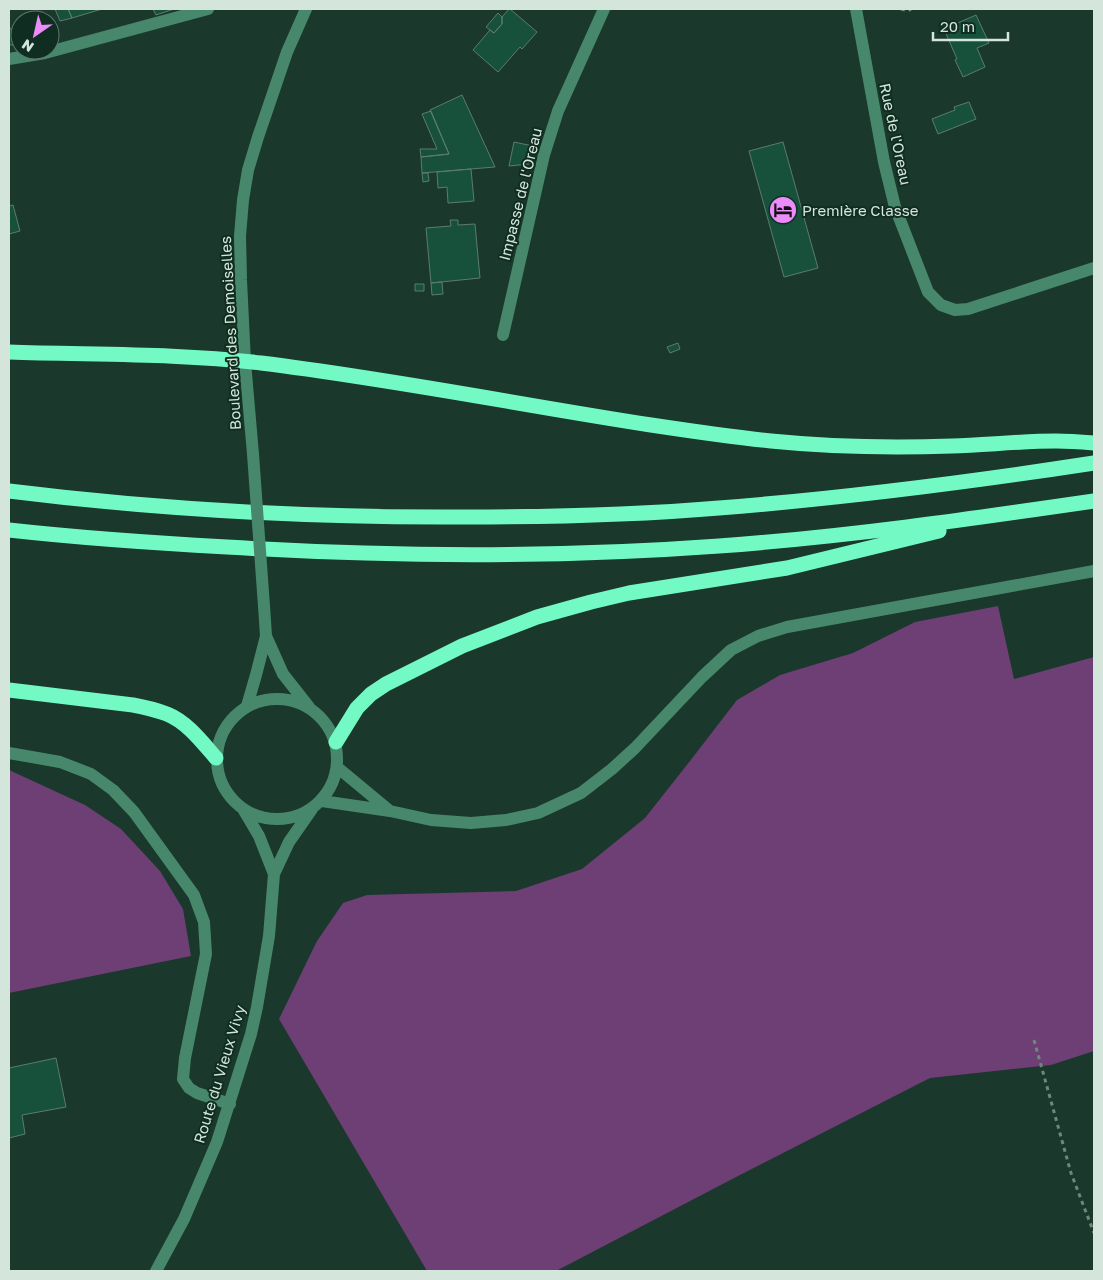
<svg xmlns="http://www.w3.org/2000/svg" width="1103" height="1280" font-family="'Golos Text',sans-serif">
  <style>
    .green { fill: #6d3f74 }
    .building { fill: #17513c; stroke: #5d7c6d }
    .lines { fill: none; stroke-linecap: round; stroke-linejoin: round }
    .path { stroke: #6f877c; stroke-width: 3; stroke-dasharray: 4 4; stroke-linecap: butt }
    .minor { stroke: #47886c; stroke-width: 12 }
    .highway { stroke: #73fac4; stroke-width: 15 }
    .minor-bridge { stroke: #47886c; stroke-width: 12 }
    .labels { text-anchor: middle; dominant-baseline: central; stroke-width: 4; stroke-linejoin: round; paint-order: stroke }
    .street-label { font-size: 15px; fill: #d4e5dc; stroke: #102d21 }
    .poi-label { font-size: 15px; fill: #d4e5dc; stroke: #102d21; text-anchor: start }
  </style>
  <rect width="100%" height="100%" fill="#1a382b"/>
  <path class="green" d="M998 606 1014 679 1094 657V1051L1051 1065 930 1078 738 1176 556 1271H427L279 1019 317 941 343 903 367 895 516 891 582 869 645 818 690 761 737 700 780 675 853 653 915 622Z
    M9 770 85 805 121 829 160 871 183 909 191 956 9 993Z"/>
  <path class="building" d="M55 9H68L72 18 60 21Z
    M68 9H102L72 18Z
    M153 9H174L156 15Z
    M509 9H510L537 32 522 49 520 47 498 72 473 50 490 30 494 33 502 24V17Z
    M498 13 502 17V24L494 33 486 27Z
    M976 15 989 43 977 48 985 67 963 77 955 60 957 59 944 29Z
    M11 28 14 45H9V29Z
    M462 95 495 167 422 173 421 157 449 154 430 110Z
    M969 102 976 119 938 134 932 119 955 110 954 107Z
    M431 111 449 154 421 157 420 149H437L422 114Z
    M514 142 533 146 529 164 509 166Z
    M783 142 818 268 784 277 749 151Z
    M471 169 474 201 448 203 447 187 438 188 437 172Z
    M422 173H428L429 181 423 182Z
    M13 205 20 231 9 234V206Z
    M450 220H458V225L475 224 480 278 431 283 426 228 451 226Z
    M442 282 443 294 432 295 431 283Z
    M415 284H424V291H415Z
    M678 343 680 349 670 353 667 347Z
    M56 1058 66 1107 22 1115 25 1134 9 1138V1068Z"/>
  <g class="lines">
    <path class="path" d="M901 9 908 11 911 9
      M1034 1040 1071 1173 1094 1233"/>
    <path class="minor" d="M856 9 884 162 895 207 928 292 941 305 955 310 968 309 1094 268
      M9 59 45 53 208 9
      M503 335 544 155 558 111 604 9
      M253 454 245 362 241 280 240 236 243 200 248 170 258 137 287 52 306 9
      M266 636 283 674 309 707
      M217 759a60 60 0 1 1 120 0a60 60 0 1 1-120 0Z
      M247 706 256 675 266 636 264 606
      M9 753 60 762 91 774 113 790 134 812 194 895 204 922 206 954 185 1058 183 1079 189 1088 197 1093 230 1104
      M337 767 390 811
      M322 801 390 811 431 820 471 823 506 820 538 813 581 793 612 769 635 748 702 677 731 650 758 636 787 627 1094 571
      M243 809 259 836 274 874
      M156 1271 184 1219 217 1142 251 1034 257 1007 269 936 274 874 289 842 312 809"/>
    <path class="highway" d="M9 352C93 355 177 353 261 363 392 379 521 405 651 425 691 431 731 437 771 441 831 447 892 448 952 446 986 445 1021 441 1056 441 1069 441 1082 442 1094 443
      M9 491C161 510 314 518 468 517 552 517 636 515 719 508 845 498 970 482 1094 463
      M9 530C81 538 154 543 227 547 391 557 555 558 719 546 845 537 970 519 1094 501
      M9 690 133 705C144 707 156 710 167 714 187 722 202 742 216 758
      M336 742 357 708 371 694 386 684 462 646 537 617 591 602 629 593 787 568 939 531"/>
    <path class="minor-bridge" d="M253 454 264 606"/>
  </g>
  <defs>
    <symbol id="hotel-disc" viewBox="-11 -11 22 22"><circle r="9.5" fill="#ec8cfb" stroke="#102d21"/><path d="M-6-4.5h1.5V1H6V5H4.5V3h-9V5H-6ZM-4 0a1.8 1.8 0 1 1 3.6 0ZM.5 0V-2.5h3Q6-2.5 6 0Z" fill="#111"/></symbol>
  </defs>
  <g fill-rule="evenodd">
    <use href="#hotel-disc" x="767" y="194" width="32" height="32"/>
  </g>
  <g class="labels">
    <g class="street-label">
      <text transform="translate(896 134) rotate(78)">Rue de l'Oreau</text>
      <text transform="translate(520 194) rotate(-76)">Impasse de l'Oreau</text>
      <text transform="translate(230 333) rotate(-93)">Boulevard des Demoiselles</text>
      <text transform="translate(219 1074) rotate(-73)">Route du Vieux Vivy</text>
    </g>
    <g class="poi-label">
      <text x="802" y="210">Première Classe</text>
    </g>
  </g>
  <rect width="1103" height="1280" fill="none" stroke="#d4e5dc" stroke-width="20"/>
  <g transform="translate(35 35) rotate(214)"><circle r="24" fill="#102d21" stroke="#5e776c"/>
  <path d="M0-4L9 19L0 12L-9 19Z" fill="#ec8cfb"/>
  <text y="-8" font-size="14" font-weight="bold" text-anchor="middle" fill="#d4e5dc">N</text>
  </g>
  <path d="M933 32v8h75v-8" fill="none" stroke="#d4e5dc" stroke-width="2.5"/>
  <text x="940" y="32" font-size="15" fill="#d4e5dc" stroke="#102d21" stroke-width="4" paint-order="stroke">20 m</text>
</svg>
